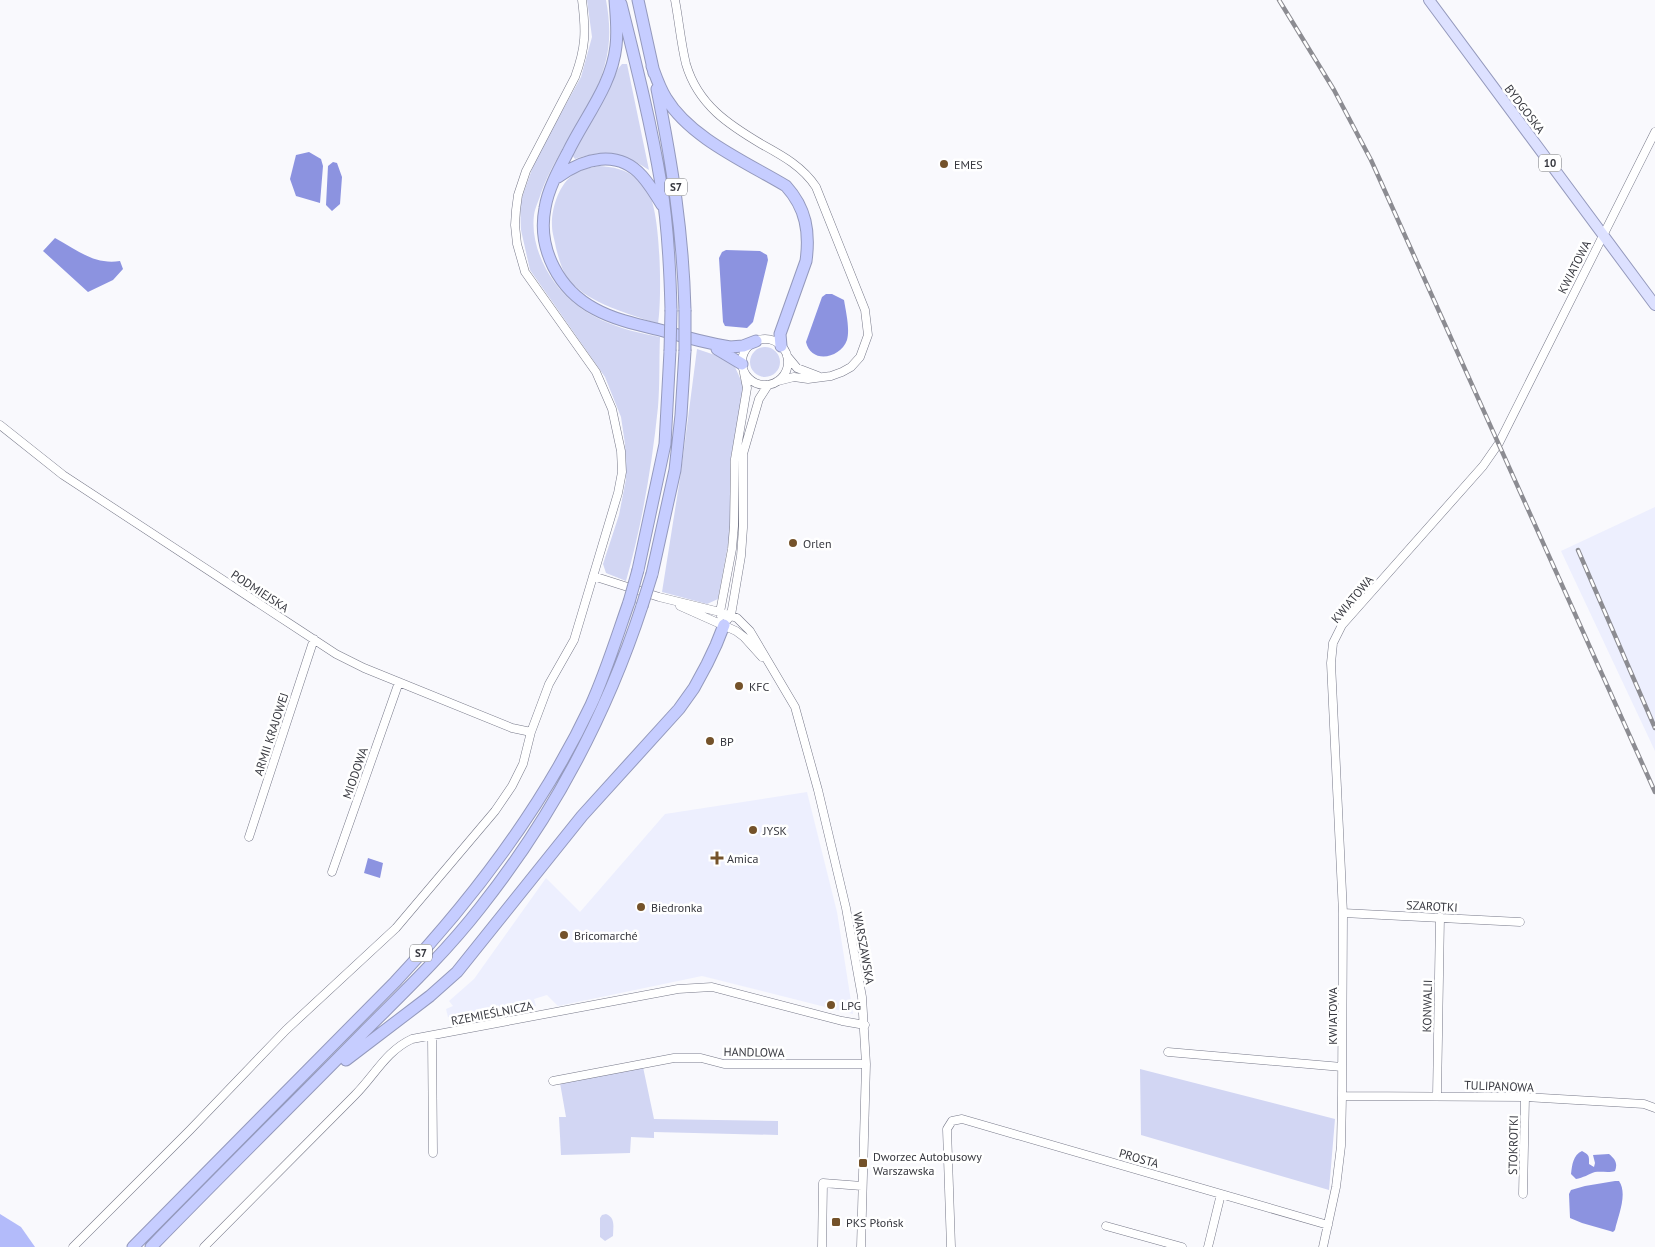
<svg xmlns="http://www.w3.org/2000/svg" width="1655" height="1247" font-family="'PT Sans',sans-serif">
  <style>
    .built { fill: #edeffe }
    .green { fill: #d2d6f3 }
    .forest { fill: #b3bbfa }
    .water { fill: #8c93e0 }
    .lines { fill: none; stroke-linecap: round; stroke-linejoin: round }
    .minor-casing { stroke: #777989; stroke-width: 9 }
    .major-casing { stroke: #9499bc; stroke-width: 12 }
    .highway-casing { stroke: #9499bc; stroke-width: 13 }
    .minor { stroke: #fff; stroke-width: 8 }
    .major { stroke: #dde1ff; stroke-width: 10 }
    .highway { stroke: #c6cdff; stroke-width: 11 }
    .rail-casing { stroke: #8c8c92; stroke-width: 4.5 }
    .rail { stroke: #fff; stroke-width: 2.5; stroke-dasharray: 8; stroke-linecap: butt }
    .highway-bridge-casing { stroke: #9499bc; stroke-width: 13; stroke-linecap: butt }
    .highway-bridge { stroke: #c6cdff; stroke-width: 11 }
    .poi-dot { fill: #74522a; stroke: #fff; stroke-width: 2 }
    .labels { text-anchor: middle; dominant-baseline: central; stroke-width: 5; stroke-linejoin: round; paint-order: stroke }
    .shield { fill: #fff; stroke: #737479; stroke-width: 1 }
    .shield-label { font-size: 11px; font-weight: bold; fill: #37383f }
    .street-label { font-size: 12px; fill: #37383f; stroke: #fff }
    .poi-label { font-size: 12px; fill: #37383f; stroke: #fff; text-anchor: start }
  </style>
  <rect width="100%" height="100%" fill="#f9f9fd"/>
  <path class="built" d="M1655 507V751L1561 551Z
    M807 792 837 912 853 1014 702 976 558 1006 547 995 534 999 536 1006 457 1022 455 1016 448 1017 446 1009 453 1006 449 1001 474 979 546 878 580 912 665 814Z"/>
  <path class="green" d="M587 0H606C610 21 611 43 605 64 593 111 557 148 541 193 539 200 535 208 534 215 531 239 541 264 555 283 580 317 620 330 660 337 659 360 660 384 658 407 652 465 642 525 626 581L606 573 603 564 619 515 626 479 625 444 621 417 605 377 530 270 521 230 520 203 536 158 581 77 592 37Z
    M622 64H627L649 170C621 152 606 149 575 159L572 155 602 103 618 69Z
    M599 166C621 167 635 173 648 192 661 212 662 299 658 324 628 313 591 305 569 280 562 271 559 259 556 248 555 241 552 233 552 226 551 209 559 184 574 174 582 169 590 168 599 166Z
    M750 362a15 15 0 1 1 30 0a15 15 0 1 1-30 0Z
    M697 349 721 357 735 367 744 387 730 462 731 528 718 599 707 604 662 592 681 472Z
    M643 1067 654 1119 778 1121V1135L654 1132V1138L631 1137 630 1153 561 1155 559 1117H566L560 1083Z
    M1140 1069 1335 1119 1329 1190 1141 1135Z
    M606 1214C616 1218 613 1227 613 1236L605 1241 600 1237V1218L602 1215Z"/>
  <path class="forest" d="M0 1214 21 1227 35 1247H0Z"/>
  <path class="water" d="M309 152 321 159 323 166 320 203 296 196 290 179 296 155Z
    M333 162 337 163 342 177 340 204 332 211 326 205 328 166Z
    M55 238C77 250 94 265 120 261L123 269 113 280 88 292 43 251Z
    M726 250 760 251 767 255 768 260 753 322 747 328 725 326 723 322 719 258 722 252Z
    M826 294H832L844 300C846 312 850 329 847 340 840 359 811 364 806 342L822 297Z
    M368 858 383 863 380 878 364 873Z
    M1582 1151C1590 1155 1589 1157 1589 1164L1594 1167 1595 1163 1593 1155 1609 1154C1615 1159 1618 1163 1615 1171 1609 1173 1601 1171 1595 1172 1589 1174 1583 1178 1576 1179L1571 1174C1572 1165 1573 1155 1582 1151Z
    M1615 1181H1619C1628 1194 1618 1216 1615 1230L1613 1232 1610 1231 1582 1223 1570 1218 1569 1194 1571 1190 1585 1186Z"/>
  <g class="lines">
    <defs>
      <path id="minor" d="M675 0C679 21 681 44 686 64 698 105 729 125 763 145 783 156 803 167 816 187L865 310 868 335 860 357 851 367 842 372 831 376 808 379 794 377 778 381
        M742 362a23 23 0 1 1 46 0a23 23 0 1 1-46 0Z
        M787 356 797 368 818 376
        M0 425 63 475 336 654 364 668 512 728 531 732
        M593 576 659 597 720 612 737 618 750 631 795 707 818 790 846 908 862 997 866 1064 861 1247
        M680 606 736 631 744 637 762 657
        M721 616 720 612 732 549 734 526 735 459 747 388 744 373
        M728 619 731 615 741 556 743 528V454L759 399 768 385
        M249 837 314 639
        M332 872 399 682
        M1343 913 1520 922
        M432 1036 433 1153
        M1168 1052 1342 1067
        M553 1081 674 1058H701L724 1064H866
        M1342 1096 1525 1097 1644 1104 1655 1108
        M1437 1096 1440 917
        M1523 1194 1525 1097
        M1106 1226 1182 1247
        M73 1247 190 1130 286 1030 396 928 495 811 512 786 523 764 531 732 549 684 574 640 618 493 622 472 621 451 612 409 596 372 525 272 517 244 515 225 516 210 518 195 526 171 575 77C586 47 586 31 582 0
        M204 1247C254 1196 305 1146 355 1095 375 1075 386 1051 412 1039L678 989 712 987 842 1021 865 1025
        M822 1247 823 1183 862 1186
        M951 1247 947 1129 952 1121 962 1119 1328 1225
        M1208 1247 1221 1194
        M1323 1247 1336 1187 1341 1146 1342 1096 1343 913 1331 663 1333 643 1342 625 1483 466 1499 443 1655 132"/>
      <path id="major" d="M1429 0 1655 305"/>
      <path id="highway" d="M615 0C616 15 618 30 616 46 612 85 585 117 568 152 559 169 548 189 545 208 537 249 559 290 595 309 615 320 639 325 660 330 684 337 707 343 730 347L743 346 756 341
        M638 0 654 73
        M621 4C636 64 651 123 661 184 668 225 670 268 671 310
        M652 66C656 77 660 89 666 98 690 138 746 162 786 186 806 208 810 232 806 261L780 334 781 346
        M657 89C672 164 683 232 685 310
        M558 177C584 158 618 149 642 176 650 185 656 195 662 205
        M717 349 742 364
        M638 570 665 444 670 351
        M652 574 675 470 681 415 685 351
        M346 1060 430 996 457 972 582 816 679 709 694 688 707 664 716 645 724 625
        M133 1247 395 982C473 899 542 809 591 705 606 672 617 636 629 602
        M151 1247C221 1175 292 1105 362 1034 403 993 445 953 480 908 553 816 606 716 642 606"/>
    </defs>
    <use href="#minor" class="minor-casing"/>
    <use href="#major" class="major-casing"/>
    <use href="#highway" class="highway-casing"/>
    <use href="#minor" class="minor"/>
    <use href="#major" class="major"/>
    <use href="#highway" class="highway"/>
    <defs>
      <path id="rail" d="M1279 0 1334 90 1371 160 1655 792
        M1578 550 1655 728"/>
    </defs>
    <use href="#rail" class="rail-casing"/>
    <use href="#rail" class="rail"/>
    <defs>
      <path id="highway-bridge" d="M685 310V351
        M670 351 671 310
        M629 602 638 570
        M642 606 652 574"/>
    </defs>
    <use href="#highway-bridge" class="highway-bridge-casing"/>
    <use href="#highway-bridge" class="highway-bridge"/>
  </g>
  <g class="poi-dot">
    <circle cx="944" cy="164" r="5"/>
    <circle cx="793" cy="543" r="5"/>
    <circle cx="739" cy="686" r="5"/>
    <circle cx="710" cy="741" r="5"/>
    <circle cx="753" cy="830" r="5"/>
    <path d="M714.5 850.5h5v5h5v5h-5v5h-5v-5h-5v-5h5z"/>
    <circle cx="641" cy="907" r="5"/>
    <circle cx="564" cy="935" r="5"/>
    <circle cx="831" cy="1005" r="5"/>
    <rect x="858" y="1158" width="10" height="10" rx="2.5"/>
    <rect x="831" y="1217" width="10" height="10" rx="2.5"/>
  </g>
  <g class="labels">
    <g class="shield">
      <rect x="1539" y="154.5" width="22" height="17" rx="4"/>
      <rect x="665" y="178.5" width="22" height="17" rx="4"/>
      <rect x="410" y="944.5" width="22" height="17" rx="4"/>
    </g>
    <g class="shield-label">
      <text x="1550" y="163">10</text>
      <text x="676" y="187">S7</text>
      <text x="421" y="953">S7</text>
    </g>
    <g class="street-label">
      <text transform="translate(1525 109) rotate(53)">BYDGOSKA</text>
      <text transform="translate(1574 267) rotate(-63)">KWIATOWA</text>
      <text transform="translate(260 591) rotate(33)">PODMIEJSKA</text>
      <text transform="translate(1352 599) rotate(-50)">KWIATOWA</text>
      <text transform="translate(271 734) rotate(-72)">ARMII KRAJOWEJ</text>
      <text transform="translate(355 773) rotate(-71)">MIODOWA</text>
      <text transform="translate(1432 906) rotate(3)">SZAROTKI</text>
      <text transform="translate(864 948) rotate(80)">WARSZAWSKA</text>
      <text transform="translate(1427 1006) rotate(-89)">KONWALII</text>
      <text transform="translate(492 1013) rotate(-11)">RZEMIEŚLNICZA</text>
      <text transform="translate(1332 1016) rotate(-90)">KWIATOWA</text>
      <text transform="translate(754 1052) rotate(1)">HANDLOWA</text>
      <text transform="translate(1499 1086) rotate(2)">TULIPANOWA</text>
      <text transform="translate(1513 1145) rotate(-89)">STOKROTKI</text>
      <text transform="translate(1139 1158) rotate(16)">PROSTA</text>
    </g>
    <g class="poi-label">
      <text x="954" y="164">EMES</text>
      <text x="803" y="543">Orlen</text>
      <text x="749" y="686">KFC</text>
      <text x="720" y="741">BP</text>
      <text x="763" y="830">JYSK</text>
      <text x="727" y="858">Amica</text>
      <text x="651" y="907">Biedronka</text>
      <text x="574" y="935">Bricomarché</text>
      <text x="841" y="1005">LPG</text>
      <text x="873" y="1156">Dworzec Autobusowy<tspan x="873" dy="14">Warszawska</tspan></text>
      <text x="846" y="1222">PKS Płońsk</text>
    </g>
  </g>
</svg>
